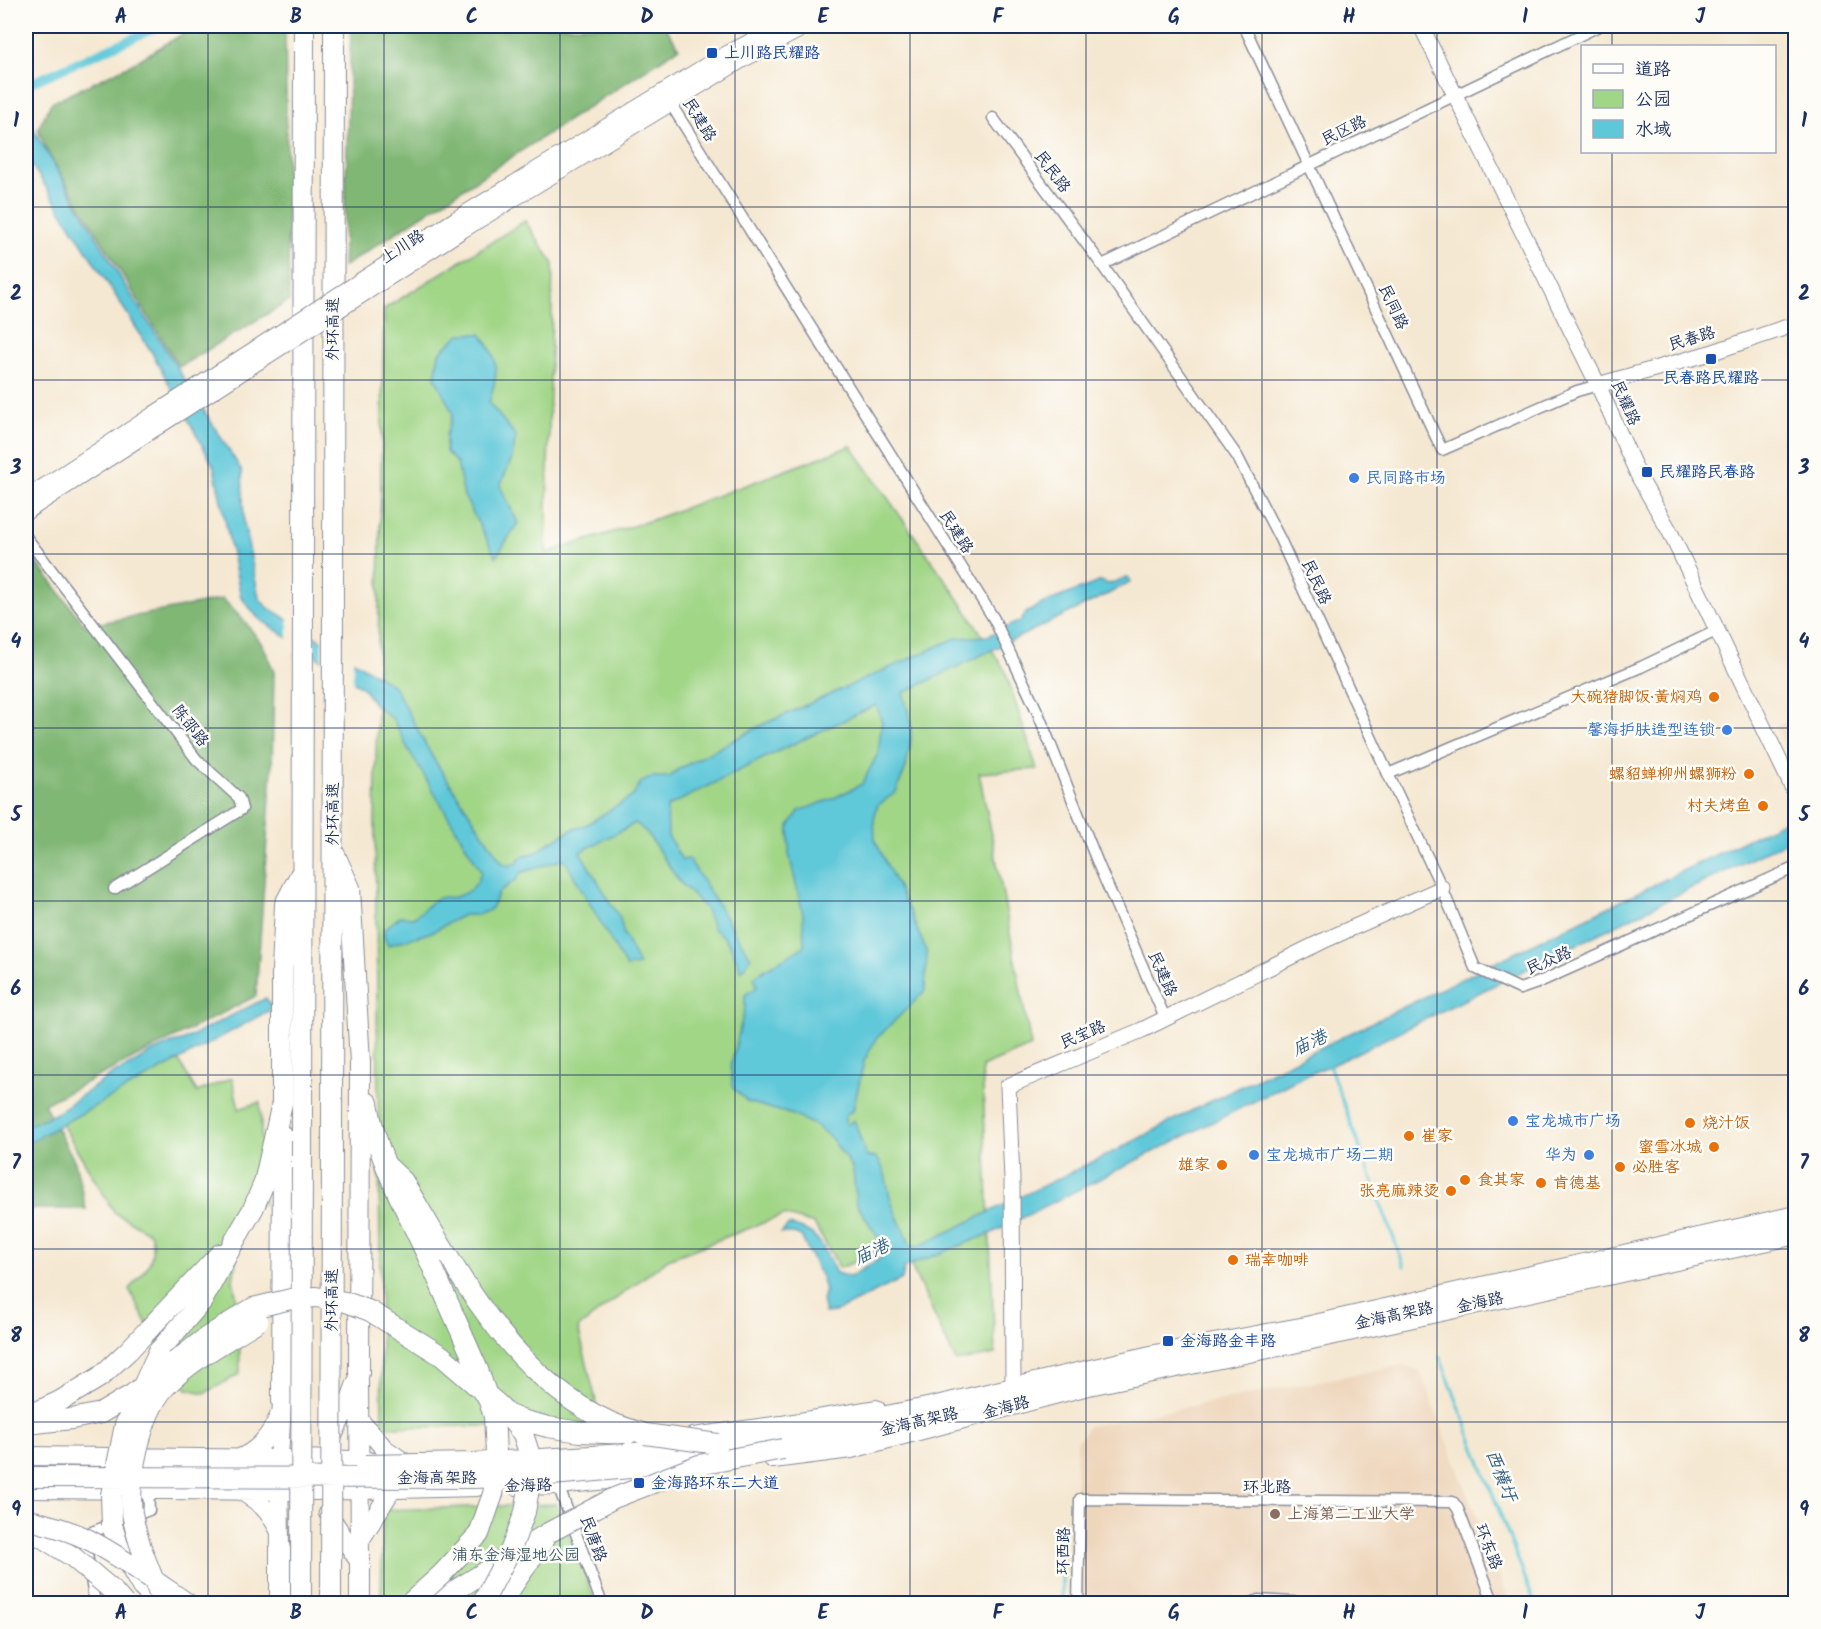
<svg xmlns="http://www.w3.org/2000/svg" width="1821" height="1629" font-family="Kalam,'LXGW WenKai TC',sans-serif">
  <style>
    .built { fill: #eed6bb }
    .green { fill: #a1d687; stroke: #5e8272; stroke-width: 1.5 }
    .forest { fill: #80b774; stroke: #4e7369; stroke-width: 1.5 }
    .water { fill: #5ec8d9; stroke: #3c7c9c; stroke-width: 1.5 }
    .pier { fill: #f5e8d2 }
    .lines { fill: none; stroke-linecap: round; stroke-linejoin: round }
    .stream { stroke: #5ec8d9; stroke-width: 3 }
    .canal { stroke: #5ec8d9; stroke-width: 9 }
    .street-casing { stroke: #888c98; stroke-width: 13 }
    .secondary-casing { stroke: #888c98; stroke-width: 17 }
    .primary-casing { stroke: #888c98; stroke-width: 20 }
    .highway-casing { stroke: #888c98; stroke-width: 22 }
    .street { stroke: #fff; stroke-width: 10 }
    .secondary { stroke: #fff; stroke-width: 15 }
    .primary { stroke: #fff; stroke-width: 18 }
    .highway { stroke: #fff; stroke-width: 20 }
    .secondary-bridge-casing { stroke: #888c98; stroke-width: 17; stroke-linecap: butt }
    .highway-bridge-casing { stroke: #888c98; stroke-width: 22; stroke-linecap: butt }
    .secondary-bridge { stroke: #fff; stroke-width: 15 }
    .highway-bridge { stroke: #fff; stroke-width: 20 }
    .grid { fill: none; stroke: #1b2f5e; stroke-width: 1.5; stroke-opacity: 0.55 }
    .transit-dot { fill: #1a4fb4; stroke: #fdfcf7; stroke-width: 2 }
    .shop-dot { fill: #3f7fe0; stroke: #fdfcf7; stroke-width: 2 }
    .food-dot { fill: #e8710a; stroke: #fdfcf7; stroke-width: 2 }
    .education-dot { fill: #8d6e63; stroke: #fdfcf7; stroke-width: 2 }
    .labels { text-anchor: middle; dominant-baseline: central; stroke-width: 5; stroke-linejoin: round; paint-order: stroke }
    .transit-label { font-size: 16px; fill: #164399; stroke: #fdfcf7; text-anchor: start }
    .street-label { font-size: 16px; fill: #1b2f5e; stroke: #fdfcf7 }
    .shop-label { font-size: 16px; fill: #366cbe; stroke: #fdfcf7; text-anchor: start }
    .food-label { font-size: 16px; fill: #c56008; stroke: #fdfcf7; text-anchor: end }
    .education-label { font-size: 16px; fill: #785e54; stroke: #fdfcf7; text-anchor: start }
    .park-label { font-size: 16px; fill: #3c5968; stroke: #fdfcf7 }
    .water-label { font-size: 18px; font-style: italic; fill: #2f5d83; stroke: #fdfcf7 }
    .neatline { fill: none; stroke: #1b2f5e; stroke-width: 2 }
    .grid-label { font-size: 20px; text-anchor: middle; font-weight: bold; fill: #1b2f5e }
  </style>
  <rect width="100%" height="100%" fill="#fdfcf7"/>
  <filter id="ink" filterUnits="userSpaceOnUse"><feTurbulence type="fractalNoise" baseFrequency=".0167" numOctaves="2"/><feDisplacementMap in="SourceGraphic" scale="12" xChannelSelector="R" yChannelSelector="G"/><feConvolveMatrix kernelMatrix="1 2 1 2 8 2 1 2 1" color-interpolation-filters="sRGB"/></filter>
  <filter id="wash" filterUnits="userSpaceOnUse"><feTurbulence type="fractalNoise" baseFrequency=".008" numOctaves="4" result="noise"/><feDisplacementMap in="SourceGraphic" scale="24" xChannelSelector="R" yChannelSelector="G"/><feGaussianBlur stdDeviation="1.35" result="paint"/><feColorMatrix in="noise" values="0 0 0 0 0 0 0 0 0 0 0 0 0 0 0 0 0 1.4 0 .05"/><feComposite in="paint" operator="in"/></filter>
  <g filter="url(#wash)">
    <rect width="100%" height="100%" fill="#f5e8d2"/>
    <path class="built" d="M1795 717V768L1776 727Z
      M1402 1365 1420 1371 1510 1603 1073 1604 1077 1441 1089 1426Z"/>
    <path class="green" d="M525 221 553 263 546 553 652 520 851 446 956 595 1005 670 1037 769 979 773 994 847 1031 1046 982 1067 995 1354 956 1362 900 1242 840 1268 814 1224 784 1215 668 1259 578 1328 602 1425 382 1427 375 825 384 309Z
      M177 1058 197 1092 232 1078 239 1109 260 1102 264 1203 242 1211 233 1281 239 1309 240 1374 205 1393 187 1389 170 1369 129 1289C147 1269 156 1262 151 1234L114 1212 60 1121Z
      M557 1504 596 1603 381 1604 383 1510Z"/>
    <path class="forest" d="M196 26H285L289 301 179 367 48 153 38 129 51 103 132 64Z
      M351 26H665L679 48 343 267Z
      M26 548 85 626 223 599 246 623 264 647 274 672 272 769 256 996 44 1104 75 1162 86 1209H26Z"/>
    <path class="water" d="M26 117 122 280 242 471 244 523 259 598 267 607 394 686 433 758 503 864 510 865 518 863 519 858 539 851 547 844 571 830 586 825 633 796 640 783 652 777H669L679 769 764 724 956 638 988 636 1020 621 1026 613 1042 604 1101 581 1109 584 1128 577 1131 581 1110 593 903 693 911 721V739L906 767 896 792 877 806 874 820 875 840 910 912 927 953 925 991 876 1039 864 1061 853 1111 846 1114 845 1122 848 1124 854 1120C859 1132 861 1145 867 1157H876C886 1169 886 1182 890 1197 894 1213 904 1230 910 1245L917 1247 1117 1150 1195 1109 1795 816V837L1336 1063 1304 1076 992 1233 905 1267 902 1279 835 1312 825 1313 822 1300 825 1291 822 1279 801 1236 794 1233H781L789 1225C821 1231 822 1247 836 1273L850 1277 882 1257 886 1250 856 1203 853 1169 831 1138 816 1126 793 1115 748 1102 733 1088 731 1066 745 1007V995L757 987 754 977C770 965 787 958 804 946L803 914 789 854V826L799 811 832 799 862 784 878 753 882 722 876 705 764 758 667 807 668 836 682 860 689 859 751 958 741 971 731 947 723 936 714 929 705 908 679 881 647 833 636 823 580 852 620 918 624 935 639 965 626 967 564 859 520 873 517 879 499 892 490 910 477 915H463L432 932 388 945 384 937V929L401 916 413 918C422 913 427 904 436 899 442 895 448 899 455 897 468 893 479 885 481 871L408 749 393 719 375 705 363 688 258 618 241 597 214 467 151 351 26 156Z
      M460 334H481C501 361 498 372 489 403L516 436 512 458 500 486 518 523 496 557 464 496 457 463 446 452V435L453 414 435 377 439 353Z
      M266 998 272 1009 26 1144V1126L55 1114 113 1074 131 1065 150 1053 172 1043 182 1041Z"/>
    <path class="pier" d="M288 617 314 633V659L288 642Z
      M322 638 353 657V685L322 665Z"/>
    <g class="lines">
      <path class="stream" d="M1328 1062 1404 1266
        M1440 1357 1535 1604
        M1062 1604V1522"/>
      <path class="canal" d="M26 85 160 26"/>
    </g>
  </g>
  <g filter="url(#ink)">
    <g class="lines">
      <defs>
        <path id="street" d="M1244 26 1442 450 1577 391 1598 385
          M667 98 994 619 1038 713 1099 866 1165 1018
          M993 118 1102 265 1237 456 1280 539 1388 774 1641 667 1716 631
          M1102 265 1599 26
          M26 537 197 760 239 798 242 809 114 889
          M1388 774 1442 888 1475 968 1520 989 1537 983 1796 867
          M558 1485 602 1604
          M95 1604 84 1535 149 1510 148 1489
          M1078 1604 1080 1499 1453 1502 1458 1509 1494 1604
          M1250 1604 1258 1600 1324 1604"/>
        <path id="secondary" d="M1421 26 1598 385 1639 477 1670 532 1796 795
          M456 219 715 60 780 26
          M461 231 742 60 807 26
          M1598 385 1710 353 1796 324
          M26 498 154 414
          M26 512 159 426
          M1013 1384 1012 1179 1008 1086 1142 1030 1323 941 1442 888"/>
        <path id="primary" d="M359 1373 360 1564
          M360 1421 385 1449 404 1462
          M693 1437 781 1425 876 1409
          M331 1440 350 1400 356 1383
          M26 1456 360 1460 379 1463
          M237 1459C258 1452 270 1436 279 1416
          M773 1459 851 1449 1084 1387 1298 1343 1796 1235
          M516 1486 558 1485 665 1474
          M26 1489 315 1491 477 1487
          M241 1491C261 1503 268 1509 279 1530
          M328 1513 360 1563
          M361 1539 392 1489
          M280 1548 279 1460 282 1401"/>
        <path id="highway" d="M335 855 350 888 360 1063 359 1373
          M368 1103C376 1158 409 1215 432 1266
          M302 1141 304 26
          M332 1141 334 26
          M387 1166 403 1181C456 1270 511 1377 610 1422 621 1427 634 1430 645 1434
          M159 1351 202 1301 235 1240 253 1209 264 1183 282 1103V970L285 904 300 875
          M282 1401 283 1136
          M26 1417 60 1401 100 1377 128 1351 220 1254
          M26 1424 72 1419 101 1413
          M548 1427 580 1432 628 1434
          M767 1451 863 1436 912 1424
          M626 1454 718 1444 826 1428 932 1407 1155 1355 1306 1327 1796 1216
          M630 1468 705 1459
          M112 1525 118 1545 142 1587 162 1604
          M26 1527 73 1557
          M280 1548V1604
          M360 1604V1564
          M433 1604 548 1533
          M500 1604 545 1538"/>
      </defs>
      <use href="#street" class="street-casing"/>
      <use href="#secondary" class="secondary-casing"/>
      <use href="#primary" class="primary-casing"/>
      <use href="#highway" class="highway-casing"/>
      <use href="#street" class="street"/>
      <use href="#secondary" class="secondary"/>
      <use href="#primary" class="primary"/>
      <use href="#highway" class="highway"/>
      <defs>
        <path id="secondary-bridge" d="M154 414 456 219
          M159 426 461 231"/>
        <path id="highway-bridge" d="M101 1413 133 1394 207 1337 253 1308 291 1299 316 1297 346 1302 370 1311 442 1356 500 1406 523 1434 533 1465 525 1512 511 1549 482 1604
          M507 1414 521 1420 548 1427
          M645 1434 718 1444
          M365 1465 473 1463 626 1454
          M26 1477 474 1478 552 1475 630 1468
          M26 1519C48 1525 70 1530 91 1541 125 1559 156 1582 188 1604
          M112 1525 111 1495 125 1425 159 1351
          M548 1533 614 1498 699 1465 783 1449
          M73 1557 112 1590 124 1604
          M163 1604C152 1574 137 1544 132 1513 128 1478 141 1414 165 1387 190 1360 227 1341 258 1321
          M301 1604 302 1141
          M331 1604 332 1141
          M409 1604 441 1575 479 1534 493 1494 497 1471 494 1416 478 1370 432 1266"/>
      </defs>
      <use href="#secondary-bridge" class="secondary-bridge-casing"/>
      <use href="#highway-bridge" class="highway-bridge-casing"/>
      <use href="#secondary-bridge" class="secondary-bridge"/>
      <use href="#highway-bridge" class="highway-bridge"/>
    </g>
  </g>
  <path class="grid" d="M208 26V1604M384 26V1604M560 26V1604M735 26V1604M910 26V1604M1086 26V1604M1262 26V1604M1437 26V1604M1612 26V46M1612 152V1604M26 207H1796M26 380H1796M26 554H1796M26 728H1796M26 901H1796M26 1075H1796M26 1249H1796M26 1422H1796"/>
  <g class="transit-dot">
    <rect x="706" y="47" width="12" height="12" rx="3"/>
    <rect x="1705" y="353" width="12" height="12" rx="3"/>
    <rect x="1641" y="466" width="12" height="12" rx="3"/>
    <rect x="1162" y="1335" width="12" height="12" rx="3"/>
    <rect x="633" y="1477" width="12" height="12" rx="3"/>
  </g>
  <g class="shop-dot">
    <circle cx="1354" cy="478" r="6"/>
    <circle cx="1727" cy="730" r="6"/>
    <circle cx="1513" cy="1121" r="6"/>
    <circle cx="1254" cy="1155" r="6"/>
    <circle cx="1589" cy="1155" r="6"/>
  </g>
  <g class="food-dot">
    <circle cx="1714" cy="697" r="6"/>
    <circle cx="1749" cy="774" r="6"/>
    <circle cx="1763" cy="806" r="6"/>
    <circle cx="1690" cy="1123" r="6"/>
    <circle cx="1409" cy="1136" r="6"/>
    <circle cx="1714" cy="1147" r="6"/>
    <circle cx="1222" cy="1165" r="6"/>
    <circle cx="1620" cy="1167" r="6"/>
    <circle cx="1465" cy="1180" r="6"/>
    <circle cx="1541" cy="1183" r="6"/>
    <circle cx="1451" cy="1191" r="6"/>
    <circle cx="1233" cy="1260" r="6"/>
  </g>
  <circle class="education-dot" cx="1275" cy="1514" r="6"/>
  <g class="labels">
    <g class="transit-label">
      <text x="724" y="53">上川路民耀路</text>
      <text x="1711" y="378" text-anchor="middle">民春路民耀路</text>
      <text x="1659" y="472">民耀路民春路</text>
      <text x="1180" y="1341">金海路金丰路</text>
      <text x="651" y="1483">金海路环东二大道</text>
    </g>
    <g class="street-label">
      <text transform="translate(699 120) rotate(58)">民建路</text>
      <text transform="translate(1344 131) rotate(-26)">民区路</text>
      <text transform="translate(1052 172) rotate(53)">民民路</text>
      <text transform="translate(403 247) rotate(-33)">上川路</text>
      <text transform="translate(1393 307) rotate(65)">民同路</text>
      <text transform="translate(333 329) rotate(-90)">外环高速</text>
      <text transform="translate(1692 339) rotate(-17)">民春路</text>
      <text transform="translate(1625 403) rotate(66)">民耀路</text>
      <text transform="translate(956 532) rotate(57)">民建路</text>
      <text transform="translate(1316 582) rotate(65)">民民路</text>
      <text transform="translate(190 726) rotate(52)">陈邵路</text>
      <text transform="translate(333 814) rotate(-90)">外环高速</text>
      <text transform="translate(1549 961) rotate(-23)">民众路</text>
      <text transform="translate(1162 974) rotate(66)">民建路</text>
      <text transform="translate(1083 1035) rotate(-23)">民宝路</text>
      <text transform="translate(332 1300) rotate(-90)">外环高速</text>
      <text transform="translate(1480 1303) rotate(-12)">金海路</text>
      <text transform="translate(1394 1316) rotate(-12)">金海高架路</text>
      <text transform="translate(1006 1408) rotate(-15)">金海路</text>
      <text transform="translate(919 1422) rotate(-13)">金海高架路</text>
      <text x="437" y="1478">金海高架路</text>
      <text transform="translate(528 1486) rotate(-2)">金海路</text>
      <text x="1267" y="1487">环北路</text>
      <text transform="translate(593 1539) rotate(70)">民唐路</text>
      <text transform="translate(1488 1547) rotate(69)">环东路</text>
      <text transform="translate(1064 1551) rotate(-89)">环西路</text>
    </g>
    <g class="shop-label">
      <text x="1366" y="478">民同路市场</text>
      <text x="1715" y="730" text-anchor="end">馨海护肤造型连锁</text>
      <text x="1525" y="1121">宝龙城市广场</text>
      <text x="1266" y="1155">宝龙城市广场二期</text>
      <text x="1577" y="1155" text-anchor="end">华为</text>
    </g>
    <g class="food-label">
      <text x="1702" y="697">大碗猪脚饭·黄焖鸡</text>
      <text x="1737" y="774">螺貂蝉柳州螺狮粉</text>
      <text x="1751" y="806">村夫烤鱼</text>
      <text x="1702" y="1123" text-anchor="start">烧汁饭</text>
      <text x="1421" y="1136" text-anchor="start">崔家</text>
      <text x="1702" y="1147">蜜雪冰城</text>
      <text x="1210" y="1165">雄家</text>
      <text x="1632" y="1167" text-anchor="start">必胜客</text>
      <text x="1477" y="1180" text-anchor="start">食其家</text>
      <text x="1553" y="1183" text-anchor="start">肯德基</text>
      <text x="1439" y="1191">张亮麻辣烫</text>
      <text x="1245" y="1260" text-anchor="start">瑞幸咖啡</text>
    </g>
    <g class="education-label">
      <text x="1287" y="1514">上海第二工业大学</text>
    </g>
    <g class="park-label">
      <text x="516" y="1555">浦东金海湿地公园</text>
    </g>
    <g class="water-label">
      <text transform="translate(1310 1044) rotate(-25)">庙港</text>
      <text transform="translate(872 1253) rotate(-25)">庙港</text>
      <text transform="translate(1500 1476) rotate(69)">西横圩</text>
    </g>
  </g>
  <rect width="1821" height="1629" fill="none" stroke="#fdfcf7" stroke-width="66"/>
  <rect x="1581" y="45" width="195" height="108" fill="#fdfcf7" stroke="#a3aaba" stroke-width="1.5"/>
  <rect x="1593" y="64" width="30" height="9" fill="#ffffff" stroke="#a3aaba" stroke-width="1.5"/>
  <text x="1635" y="75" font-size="18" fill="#1b2f5e">道路</text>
  <rect x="1593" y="90" width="30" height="18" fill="#a1d687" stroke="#a3aaba" stroke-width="1.5"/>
  <text x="1635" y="105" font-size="18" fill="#1b2f5e">公园</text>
  <rect x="1593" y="120" width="30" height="18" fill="#5ec8d9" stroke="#a3aaba" stroke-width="1.5"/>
  <text x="1635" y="135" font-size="18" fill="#1b2f5e">水域</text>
  <rect x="33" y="33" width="1755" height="1563" class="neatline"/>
  <g class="grid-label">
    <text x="121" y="23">A</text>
    <text x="296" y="23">B</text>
    <text x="472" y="23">C</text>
    <text x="647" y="23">D</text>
    <text x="823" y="23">E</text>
    <text x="998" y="23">F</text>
    <text x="1174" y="23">G</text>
    <text x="1349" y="23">H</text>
    <text x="1525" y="23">I</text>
    <text x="1700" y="23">J</text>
    <text x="16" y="127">1</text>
    <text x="1804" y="127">1</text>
    <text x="16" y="300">2</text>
    <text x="1804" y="300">2</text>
    <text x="16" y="474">3</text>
    <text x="1804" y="474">3</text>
    <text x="16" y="648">4</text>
    <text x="1804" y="648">4</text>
    <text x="16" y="821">5</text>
    <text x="1804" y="821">5</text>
    <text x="16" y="995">6</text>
    <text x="1804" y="995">6</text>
    <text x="16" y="1169">7</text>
    <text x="1804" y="1169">7</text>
    <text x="16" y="1342">8</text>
    <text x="1804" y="1342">8</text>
    <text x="16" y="1516">9</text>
    <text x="1804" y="1516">9</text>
    <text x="121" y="1619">A</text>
    <text x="296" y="1619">B</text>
    <text x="472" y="1619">C</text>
    <text x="647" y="1619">D</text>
    <text x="823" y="1619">E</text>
    <text x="998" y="1619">F</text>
    <text x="1174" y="1619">G</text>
    <text x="1349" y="1619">H</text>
    <text x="1525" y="1619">I</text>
    <text x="1700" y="1619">J</text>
  </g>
</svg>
